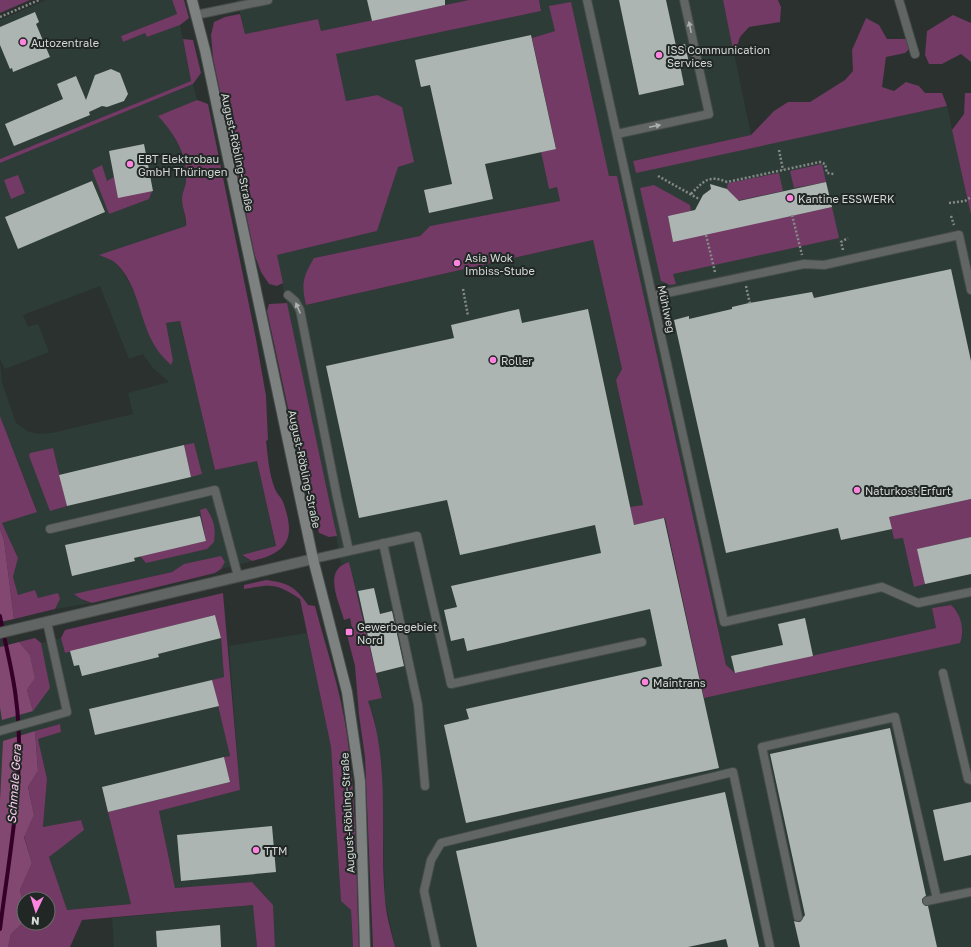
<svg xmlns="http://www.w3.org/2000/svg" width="971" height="947" font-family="'Golos Text',sans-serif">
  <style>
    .built { fill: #2e3c37; fill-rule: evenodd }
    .green { fill: #723a64 }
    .forest { fill: #824872 }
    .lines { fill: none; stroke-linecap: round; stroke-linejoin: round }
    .stream { stroke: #34002a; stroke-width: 4 }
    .building { fill: #acb5b1 }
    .lane-casing { stroke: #454c49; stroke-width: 10 }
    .street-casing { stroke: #454c49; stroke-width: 12 }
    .secondary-casing { stroke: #454c49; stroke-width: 12 }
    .path { stroke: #848a87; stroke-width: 2.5; stroke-dasharray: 2 2; stroke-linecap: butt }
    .lane { stroke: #616563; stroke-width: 8 }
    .street { stroke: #616563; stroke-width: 10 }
    .secondary { stroke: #7d8280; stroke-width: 10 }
    .oneway { fill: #acb0ae }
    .poi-dot { fill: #fe85df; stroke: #202724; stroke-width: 1.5 }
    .labels { text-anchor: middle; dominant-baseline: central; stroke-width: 4; stroke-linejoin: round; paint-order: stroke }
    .poi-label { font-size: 11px; fill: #d4d8d6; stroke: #202724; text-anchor: start }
    .street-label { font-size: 11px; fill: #d4d8d6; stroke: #202724 }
    .water-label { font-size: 12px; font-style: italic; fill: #fec9ee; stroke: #202724 }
  </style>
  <rect width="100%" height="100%" fill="#2a312e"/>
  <path class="built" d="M46 0H172L177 14 121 36 123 42 145 33 147 37 180 25 191 81 0 159V20Z
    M237 0H469L321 31 318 19 245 34Z
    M539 0H723L751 135 633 161 636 172 947 106 971 215V499L889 517 903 538 917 549 971 537V947H395L385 900 381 763 374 717 368 701 382 697 349 562 341 564 334 523 276 255 377 231 398 166 377 95 346 101 336 54 541 11ZM555 31 609 176H617L726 665 735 673 936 628 932 608 951 605 957 610 963 636 879 661 704 698 664 518 634 524 630 508 643 505 616 380 622 369 593 240 307 305 314 258 420 236 430 226 560 201 557 187 549 188 541 152 556 149 532 38ZM654 185 691 211 668 216 673 241V274Z
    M193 84 197 100 159 116 170 129 180 148 185 165 186 181 182 198 186 226 100 255 113 261 123 272 173 360 166 323 180 321 215 470 257 460 276 547 242 556 252 561 221 569 225 562 184 564 172 572 75 594 81 599 92 603 55 609 60 599 38 598 35 590 18 596 13 577 18 558 2 523 37 511 0 416V362L2 383 16 423 27 431 38 434 52 433 133 414 128 393 169 382 153 368 143 354 129 359 100 286 23 315 28 327 38 324 49 352 5 369 0 359V163ZM53 448 67 506 50 510ZM200 510 214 542 140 556 206 541Z
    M215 615 221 638 224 677 213 680 230 756 224 757 230 782 108 812 131 904 66 910 49 857 81 820 43 828 47 779 38 739 61 732 59 724 3 741 0 800V647L35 638 41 643 61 638 65 653Z
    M307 633 331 747 341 900 351 910 353 947H275L273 905 252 882 175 888 159 811 240 790 229 646Z
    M254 905 257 947H114L112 918Z"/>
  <path class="green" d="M0 0H30L0 13Z
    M172 0H184L189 18 180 25 147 37 145 33 123 42 121 36 177 14Z
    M469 0H539L541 11 336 54 346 101 377 95 402 107 414 162 398 167 377 231 277 255 283 283 277 286 269 284 261 272 255 256 213 58 211 35 214 22 225 17 240 14 245 34 318 19 321 31Z
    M723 0H778L781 7 780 22 749 27 740 37 734 55Z
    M571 2 609 176H617L726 665 735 673 936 628 932 608 951 605C961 613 965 631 960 643L704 698 665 518 634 525 630 507 643 505 616 380 622 369 593 240 306 305C301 283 303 277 314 258L420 236 430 226 560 201 557 187 549 189 541 152 556 148 532 38 555 31 549 6Z
    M953 15 971 23V62L961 54 942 64H929L925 55 927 31Z
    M866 18 879 25 887 39H906L911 47 905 53 886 57 882 87 894 91 906 82 919 86 925 93H942L947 106 636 173 633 161 751 135 774 111 788 102H810L845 80 853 71 852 50Z
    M183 39 193 40 201 73 193 84 0 163V159L191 81Z
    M965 93H971V215L952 130 964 114Z
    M197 100 208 104 256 339 266 396 268 440 266 441C268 457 269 474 275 489 277 494 281 497 283 502 296 537 289 553 252 561L242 555 276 546 257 461 215 470 180 321 166 323 173 360 171 365C164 358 157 351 152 341 139 316 137 280 113 261 109 259 104 257 99 255L186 226C187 217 182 208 182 199 182 192 186 186 186 180 188 155 174 133 158 116Z
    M822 164 826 182 794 188 790 171Z
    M102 165 107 181 114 177 152 191 149 199 109 214 92 170Z
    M779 173 783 191 736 201 734 196 727 189 728 183Z
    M18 175 25 193 11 199 4 180Z
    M654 185 690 205 691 211 668 216 673 241 832 207 839 238 673 274 676 284 670 285 661 281 640 188Z
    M287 303 334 523 337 536 329 537 319 533 301 468 267 311 269 304Z
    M0 416 37 512 2 523 18 558 13 577 18 595 35 590 38 598 58 593 60 599 55 609 14 619 4 540 0 529Z
    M194 443 202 474 191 477 184 445Z
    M53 448 67 506 50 511 29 456 30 453Z
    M971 499V537L918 549 925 584 914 587 903 538 894 539 889 517Z
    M206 508C214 520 216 528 214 542L207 549 146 563 140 556 206 541 200 510Z
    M221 556 225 562 221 569 215 573 92 603 81 599 74 594 172 572 184 564Z
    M349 562 382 698 368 701C391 764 379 833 385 899 386 915 391 931 395 947H373L365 757 359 715 355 666 347 635 353 633 350 618 344 620C339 601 322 570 349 562Z
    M266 580C288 583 295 586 308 605L315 606C326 648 341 691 347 735 357 805 356 877 359 947H353L351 910 341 901 331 747 300 599C276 583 272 584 244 589V585Z
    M223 593 240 790 159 811 175 888 252 882 273 905 275 947H257L253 905 82 920 70 947H8L11 934 24 922 48 923V899H24V907L20 890 32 863 24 836 34 815 28 787 38 771 35 731 60 724 61 732 38 739 47 779 43 827 81 820 84 830 49 857 67 910 131 904 108 812 230 782 224 757 230 756 212 680 224 677 221 638 215 615 65 653 61 638 65 630Z
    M35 638 41 643 50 688 33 711 27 690 35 678 30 655 19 642Z"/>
  <path class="forest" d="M0 529 4 540 14 619 0 622Z
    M19 642 30 655 35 678 27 690 33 711 2 720 0 707V647Z
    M35 731 38 771 28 787 34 815 24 837 32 863 20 890 24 907V922L11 934 8 947H0V800L3 741Z"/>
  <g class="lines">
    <path class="stream" d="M0 616C5 644 13 671 16 699 26 773 9 855 0 929"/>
  </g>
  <path class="building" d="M367 0H445V5L372 21Z
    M619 0H666L676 46 685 44 689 63 680 65 684 85 639 95Z
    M35 12 39 22 36 24 50 57 13 72 12 68 10 69 0 45V27Z
    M531 35 556 149 485 164 493 199 429 213 424 190 452 184 430 85 421 87 415 60Z
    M111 69 120 73 128 94 124 101 107 107 102 106 89 112 90 115 14 146 5 124 63 99 57 84 76 76 86 100 95 75Z
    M144 144 153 191 118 198 109 151Z
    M92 181 105 212 18 249 5 217Z
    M826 182 832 207 673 242 668 216 695 210 703 195 711 189 710 184 727 189 739 201Z
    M951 269 971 361V499L889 517 892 529 841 540 838 528 726 553 674 320 689 316V319L732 309V307L749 303 812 292 814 298Z
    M519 309 522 323 588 309 634 525 664 518 719 768 466 823 444 725 469 719 466 709 662 666 650 609 467 651 464 638 451 641 444 610 457 607 451 586 601 553 595 525 460 555 447 500 359 518 326 366 454 338 451 325Z
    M184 445 191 477 67 506 59 475Z
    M200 516 206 541 134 558 135 561 72 576 65 545Z
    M971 537V574L925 584 917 549Z
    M374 588 380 614 392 611 404 666 376 673 358 591Z
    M215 615 221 638 158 654 159 657 82 676 79 665 74 666 70 651Z
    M805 618 813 656 735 673 731 656 783 645 778 624Z
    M212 680 219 706 95 735 89 709Z
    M890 728 926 896 922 899V902L928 906 937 947H800L794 921 800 922 805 915 770 754Z
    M224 757 230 782 108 812 102 787Z
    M725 792 759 947H728L726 939 688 947H477L456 851Z
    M971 802V855L944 861 933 810Z
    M272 826 276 872 181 881 177 835Z
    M220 925 221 947H157L156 931Z"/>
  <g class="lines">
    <defs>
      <path id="lane" d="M587 0 724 622 882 587 918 603 971 592
        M899 0 915 54
        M196 15 268 0
        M617 134 709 114 684 0
        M288 295 295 301 300 310 337 497 349 551
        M653 296 804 264 824 265 959 235 971 290
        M50 529 215 490 238 576
        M383 543 418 705 425 786
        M313 559 417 536 451 684 642 642
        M943 673 968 779 971 780
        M0 731 67 712 47 622
        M927 901 971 892
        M798 917 762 747 895 717 937 899
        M436 947 424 891 431 860 441 843 733 772 770 947"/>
      <path id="street" d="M0 633 313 559"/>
      <path id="secondary" d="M192 0 205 50 313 559 347 692 360 781 365 947"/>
    </defs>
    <use href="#lane" class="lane-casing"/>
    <use href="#street" class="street-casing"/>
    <use href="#secondary" class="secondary-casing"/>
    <path class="path" d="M0 17 39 0
      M779 150 783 170
      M658 176 699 199
      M691 194C703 182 708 174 727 182L820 162 825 164 827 173 834 174
      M949 203 965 201 971 197
      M792 215 802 255
      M951 216 954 225
      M706 235 715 272
      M843 250 841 242 848 238
      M746 286 750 304
      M463 289 468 316"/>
    <use href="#lane" class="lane"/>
    <use href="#street" class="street"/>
    <use href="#secondary" class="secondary"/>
  </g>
  <defs><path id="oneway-solid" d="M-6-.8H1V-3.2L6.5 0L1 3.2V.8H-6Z"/></defs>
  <g class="oneway">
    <use href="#oneway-solid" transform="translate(690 27) rotate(-102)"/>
    <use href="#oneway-solid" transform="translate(655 126) rotate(-12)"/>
    <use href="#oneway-solid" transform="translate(298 308) rotate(-113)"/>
  </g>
  <g class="poi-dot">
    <circle cx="23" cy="42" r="4"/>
    <circle cx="659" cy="55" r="4"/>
    <circle cx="130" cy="164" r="4"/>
    <circle cx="790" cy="198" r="4"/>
    <circle cx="457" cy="263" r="4"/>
    <circle cx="493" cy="360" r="4"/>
    <circle cx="857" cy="490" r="4"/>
    <rect x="345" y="628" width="8" height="8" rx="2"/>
    <circle cx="645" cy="682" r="4"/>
    <circle cx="256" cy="850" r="4"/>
  </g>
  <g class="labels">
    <g class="poi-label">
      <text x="31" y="42">Autozentrale</text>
      <text x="667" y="49">ISS Communication<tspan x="667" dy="13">Services</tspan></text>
      <text x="138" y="158">EBT Elektrobau<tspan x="138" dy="13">GmbH Thüringen</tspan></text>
      <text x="798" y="198">Kantine ESSWERK</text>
      <text x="465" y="257">Asia Wok<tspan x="465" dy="13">Imbiss-Stube</tspan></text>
      <text x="501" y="360">Roller</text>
      <text x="865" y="490">Naturkost Erfurt</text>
      <text x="357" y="626">Gewerbegebiet<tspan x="357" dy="13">Nord</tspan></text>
      <text x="653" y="682">Maintrans</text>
      <text x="264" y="850">TTM</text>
    </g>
    <g class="street-label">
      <text transform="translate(238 152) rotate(78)">August-Röbling-Straße</text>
      <text transform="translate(667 309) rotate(78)">Mühlweg</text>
      <text transform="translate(305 469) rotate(78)">August-Röbling-Straße</text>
      <text transform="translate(347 813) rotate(-93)">August-Röbling-Straße</text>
    </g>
    <g class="water-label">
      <text transform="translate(14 784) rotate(-86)">Schmale Gera</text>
    </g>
  </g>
  <g transform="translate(36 911) rotate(184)"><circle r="19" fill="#202724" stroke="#686e6b"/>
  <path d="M0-3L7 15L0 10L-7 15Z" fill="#fe85df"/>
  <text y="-6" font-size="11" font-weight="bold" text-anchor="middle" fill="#d4d8d6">N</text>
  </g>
</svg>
